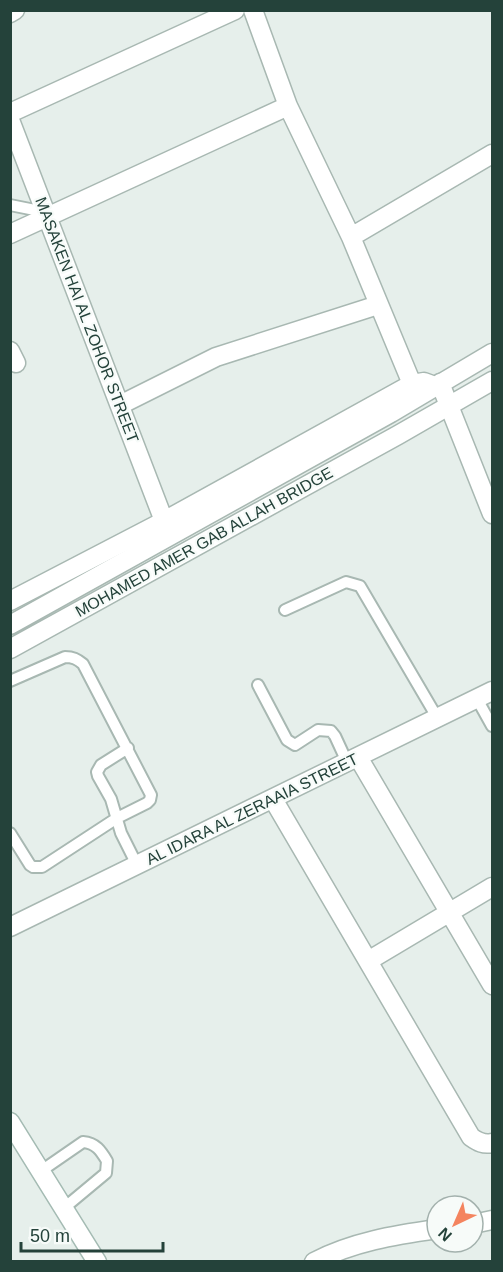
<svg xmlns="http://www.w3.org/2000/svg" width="503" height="1272" font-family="Helvetica,sans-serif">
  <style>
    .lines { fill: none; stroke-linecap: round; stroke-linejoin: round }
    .service-casing { stroke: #a8b8b2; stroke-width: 14 }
    .minor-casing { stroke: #a8b8b2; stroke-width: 21 }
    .tertiary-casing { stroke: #a8b8b2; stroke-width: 21 }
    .secondary-casing { stroke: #a4bbb3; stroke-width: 21 }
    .service { stroke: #fff; stroke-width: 10 }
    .minor { stroke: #fff; stroke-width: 18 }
    .tertiary { stroke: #fff; stroke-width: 18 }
    .secondary { stroke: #fff; stroke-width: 18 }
    .labels { text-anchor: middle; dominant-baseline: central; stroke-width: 4.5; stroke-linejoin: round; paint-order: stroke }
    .street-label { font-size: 16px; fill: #24423a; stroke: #f7fbf9 }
  </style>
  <rect width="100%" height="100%" fill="#e6efeb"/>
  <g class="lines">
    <defs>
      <path id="service" d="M10 205 45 212
        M285 610 346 582 360 586 438 719
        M10 681 65 657C73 657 77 659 83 664L151 795 150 800 147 803 117 818 42 867H33L30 865 10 833
        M258 685 287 740 295 745 318 730 331 731 335 736 347 762
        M477 699 492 726
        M128 748 101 765 97 772 98 776 111 799 121 833 137 865
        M41 1171 83 1142C96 1143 101 1151 107 1161L106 1173 64 1208"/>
      <path id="minor" d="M253 10 288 106 351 237 412 384
        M10 13 15 10
        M10 113 235 10
        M10 120 164 521
        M10 234 288 106
        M351 237 492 154
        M10 351 16 363
        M440 383 492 514
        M120 405 216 357 378 305
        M10 601 164 521 412 384 424 382 435 386
        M358 757 492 985
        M273 799 471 1137C478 1142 484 1145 492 1143
        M10 927 492 691
        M368 961 492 887
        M473 1224 492 1220
        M314 1262C352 1242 395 1235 437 1229"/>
      <path id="tertiary" d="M10 625 391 413 492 353
        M10 649 398 435 492 381"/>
      <path id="secondary" d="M10 1122 97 1262"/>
    </defs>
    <use href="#service" class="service-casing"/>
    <use href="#minor" class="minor-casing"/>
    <use href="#tertiary" class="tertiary-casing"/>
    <use href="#secondary" class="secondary-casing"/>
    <use href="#service" class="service"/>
    <use href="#minor" class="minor"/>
    <use href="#tertiary" class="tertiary"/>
    <use href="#secondary" class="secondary"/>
  </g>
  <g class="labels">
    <g class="street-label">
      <text transform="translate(87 320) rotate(69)">MASAKEN HAI AL ZOHOR STREET</text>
      <text transform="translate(204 542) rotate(-29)">MOHAMED AMER GAB ALLAH BRIDGE</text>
      <text transform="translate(252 809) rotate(-26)">AL IDARA AL ZERAAIA STREET</text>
    </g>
  </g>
  <rect width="503" height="1272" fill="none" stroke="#24423a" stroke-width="24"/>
  <g transform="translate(455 1224) rotate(224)"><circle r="28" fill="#f7fbf9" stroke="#a3b1ad" stroke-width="1.5"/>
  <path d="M0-4.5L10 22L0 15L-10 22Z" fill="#f4845f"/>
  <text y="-9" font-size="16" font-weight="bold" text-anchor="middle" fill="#24423a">N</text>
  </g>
  <path d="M21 1242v9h142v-9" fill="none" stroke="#24423a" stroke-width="3"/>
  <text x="30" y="1242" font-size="18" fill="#24423a" stroke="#f7fbf9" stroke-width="4.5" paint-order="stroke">50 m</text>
</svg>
